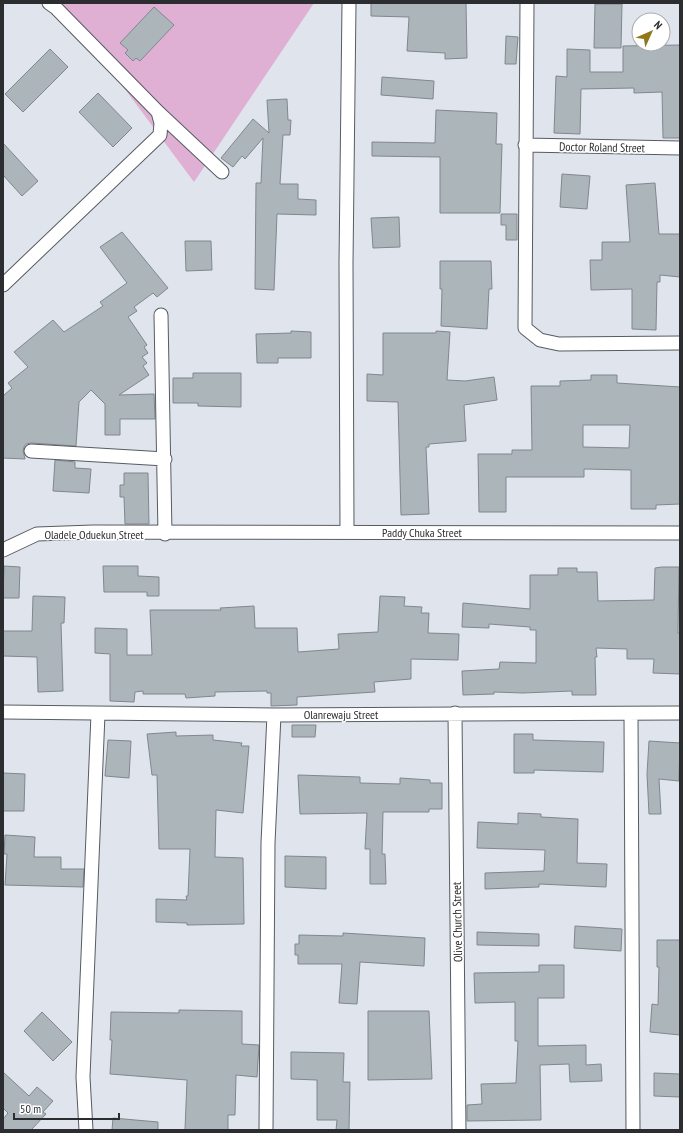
<svg xmlns="http://www.w3.org/2000/svg" width="683" height="1133" font-family="'PT Sans Narrow',sans-serif">
  <style>
    .green { fill: #dfafd4 }
    .building { fill: #acb5ba; stroke: #80888d; fill-rule: evenodd }
    .lines { fill: none; stroke-linecap: round; stroke-linejoin: round }
    .street-casing { stroke: #575b62; stroke-width: 15 }
    .street { stroke: #fff; stroke-width: 13 }
    .labels { text-anchor: middle; dominant-baseline: central; stroke-width: 3; stroke-linejoin: round; paint-order: stroke }
    .street-label { font-size: 12px; fill: #2c2d30; stroke: #fff }
  </style>
  <rect width="100%" height="100%" fill="#e0e4ed"/>
  <path class="green" d="M61 3H314L194 182Z"/>
  <path class="building" d="M371 3H466L467 58 445 59V53L407 51 409 17 371 16Z
    M595 4H622L621 48H594Z
    M154 7 174 25 140 61 136 58 133 61 125 53 128 50 120 43Z
    M506 36 518 37 516 64H505Z
    M680 45V138H663L662 92 634 93V88L581 89 580 134 554 133 556 76 567 77V49L590 50V72H623V46Z
    M50 49 68 67 23 112 5 94Z
    M382 77 434 81 433 99 381 95Z
    M98 93 132 128 113 147 79 112Z
    M287 99 288 120H291L290 135H283L280 184H298V199L316 200V215L277 214 274 290 255 289 256 183H261L263 138 245 159 242 156 233 167 221 158 253 119 269 133 267 100Z
    M436 110 497 113 496 144H502L500 213H440V157L372 156V142L435 143Z
    M3 143 38 181 22 196 3 175Z
    M562 174 590 176 587 209 560 207Z
    M655 183 659 234H680V277L660 275V282H657L656 330 632 329V289L591 290 590 260H602V242H630L626 185Z
    M501 214H517V240H506V225H501Z
    M399 217 400 247 373 248 371 218Z
    M122 232 168 288 157 297 153 293 134 307 137 311 128 317 147 345 144 347 148 353 142 357 147 363 143 366 149 375 119 395 154 394 155 419H120V435H105V404L91 390 79 402 76 446 31 443 26 444 24 447 23 451 25 459 3 458V396L12 388 8 383 28 367 14 352 53 320 64 332 103 306 100 302 127 283 100 247Z
    M185 241H211L212 270 186 271Z
    M440 261H491L492 289H489L487 329 441 326 442 289H440Z
    M291 331 311 332V358H278V363H257L256 334 291 333Z
    M436 331 450 332 447 380 465 381 494 377 497 400 464 405 466 441 429 444V447H426L429 514 401 515 398 402 367 401V374L383 375V333H436Z
    M193 373H241V407L198 406V403H173V378H193Z
    M591 375H617V383L680 387V504L656 505V509H631V470L584 469V477H506V512H479L478 454H512V450H532L531 386H560V381L591 380ZM583 425H630L629 448 583 447Z
    M55 460 75 462V468L91 469 89 493 53 491Z
    M124 473H148L149 524H125L124 497H120V485H124Z
    M4 566 20 567 19 598H3Z
    M103 566H138V576L159 577V596H147V592H104Z
    M662 567H679L678 633H680V674L653 673 654 659H627V649L596 648 597 657H595L596 695H572V691L523 693 494 692V694L463 695 462 671 499 669 500 662 536 663V630H530V627L489 624V628L462 627 463 603 530 609V575H558V568H577V572H597L598 601 654 600 655 568Z
    M33 596 65 597 64 623H61L63 691 38 692 37 657 3 656V631H32Z
    M380 596 405 597 404 606 422 607 421 613H429L428 633 459 634 458 660 411 659V679L374 682 375 692 297 697V705L271 706V693H267V691L215 692V696L186 698 185 694H143V691L135 692 134 702 110 701V654L95 653V628L127 629V655H152L150 610H221L220 608 254 606 255 628H297L298 652 339 649 338 634 378 632Z
    M292 725H316L315 737H292Z
    M176 732V736L213 735V740L242 743 241 746H249L243 813 216 810 215 857 243 858 244 924 187 925V923L156 922V899L187 900 186 896H188L190 849H159L157 775H152L147 734Z
    M514 734H533V740L604 742 603 772 534 770V773H514Z
    M108 740 131 741 129 778 105 776Z
    M649 741 680 743 679 781 659 779 661 814H649L647 774Z
    M3 773 25 774 24 811H3Z
    M298 775 360 777V783L400 784V778L430 780V783H442V809H429V812H383L382 854H385L386 884H370V849H365L367 813 300 814Z
    M518 813 541 814V817L578 819 577 863 607 864 606 887 539 884V887L485 889V873L544 871 545 850 477 848 478 822 518 824Z
    M5 835 35 837 34 857H61V869H84L83 887 5 885 7 854H4Z
    M285 856 326 857V889L285 887Z
    M575 926 622 929 621 951 574 948Z
    M477 932 539 934V946L477 945Z
    M343 933 425 938 424 966 360 962 357 1004 339 1003 342 964H298V955H295V944H299V935L343 936Z
    M657 940H680V1035L650 1032 652 1004 658 1005 659 967H657Z
    M539 965H564V998H538V1046L586 1045V1065L601 1064 602 1081 570 1082 569 1064 540 1065 541 1120 467 1121V1105L482 1104 481 1084 516 1083 518 1041H515V1002L475 1003 474 973 539 972Z
    M179 1010 242 1011V1044L259 1045 257 1077 236 1075 235 1115H228V1130H185L187 1080 110 1074 112 1040H110L111 1012 179 1013Z
    M368 1011H429L432 1079 368 1080Z
    M42 1012 72 1042 53 1061 24 1031Z
    M291 1052 344 1053 343 1082H350L349 1130H336L337 1120H317V1080L291 1079Z
    M3 1072 29 1096 37 1087 53 1101 43 1112 46 1114 31 1130H3V1119L8 1113 3 1108Z
    M654 1073 680 1074V1097L654 1096Z
    M113 1118 158 1122V1130H112Z"/>
  <g class="lines">
    <defs>
      <path id="street" d="M527 3 525 328 540 340 559 344 680 343
        M158 112 222 172
        M525 145 680 148
        M3 285 160 135 161 123 158 112 56 8 49 3
        M161 315 165 534
        M31 451 165 459
        M347 532 346 263 349 3
        M3 550 37 534 93 532 680 533
        M3 712 274 715 680 713
        M455 713 459 1130
        M631 714 633 1130
        M86 1130 83 1077 98 714
        M266 1130 268 843 274 715"/>
    </defs>
    <use href="#street" class="street-casing"/>
    <use href="#street" class="street"/>
  </g>
  <g class="labels">
    <g class="street-label">
      <text transform="translate(602 147) rotate(1)">Doctor Roland Street</text>
      <text x="422" y="532">Paddy Chuka Street</text>
      <text x="94" y="534">Oladele Oduekun Street</text>
      <text x="341" y="714">Olanrewaju Street</text>
      <text transform="translate(457 922) rotate(-91)">Olive Church Street</text>
    </g>
  </g>
  <rect width="683" height="1133" fill="none" stroke="#2c2d30" stroke-width="8"/>
  <g transform="translate(651 32) rotate(45)"><circle r="19" fill="#ffffff" stroke="#ababac"/>
  <path d="M0-3L7 15L0 10L-7 15Z" fill="#90771c"/>
  <text y="-6" font-size="11" font-weight="bold" text-anchor="middle" fill="#2c2d30">N</text>
  </g>
  <path d="M14 1113v6h105v-6" fill="none" stroke="#2c2d30" stroke-width="2"/>
  <text x="20" y="1113" font-size="12" fill="#2c2d30" stroke="#ffffff" stroke-width="3" paint-order="stroke">50 m</text>
</svg>
